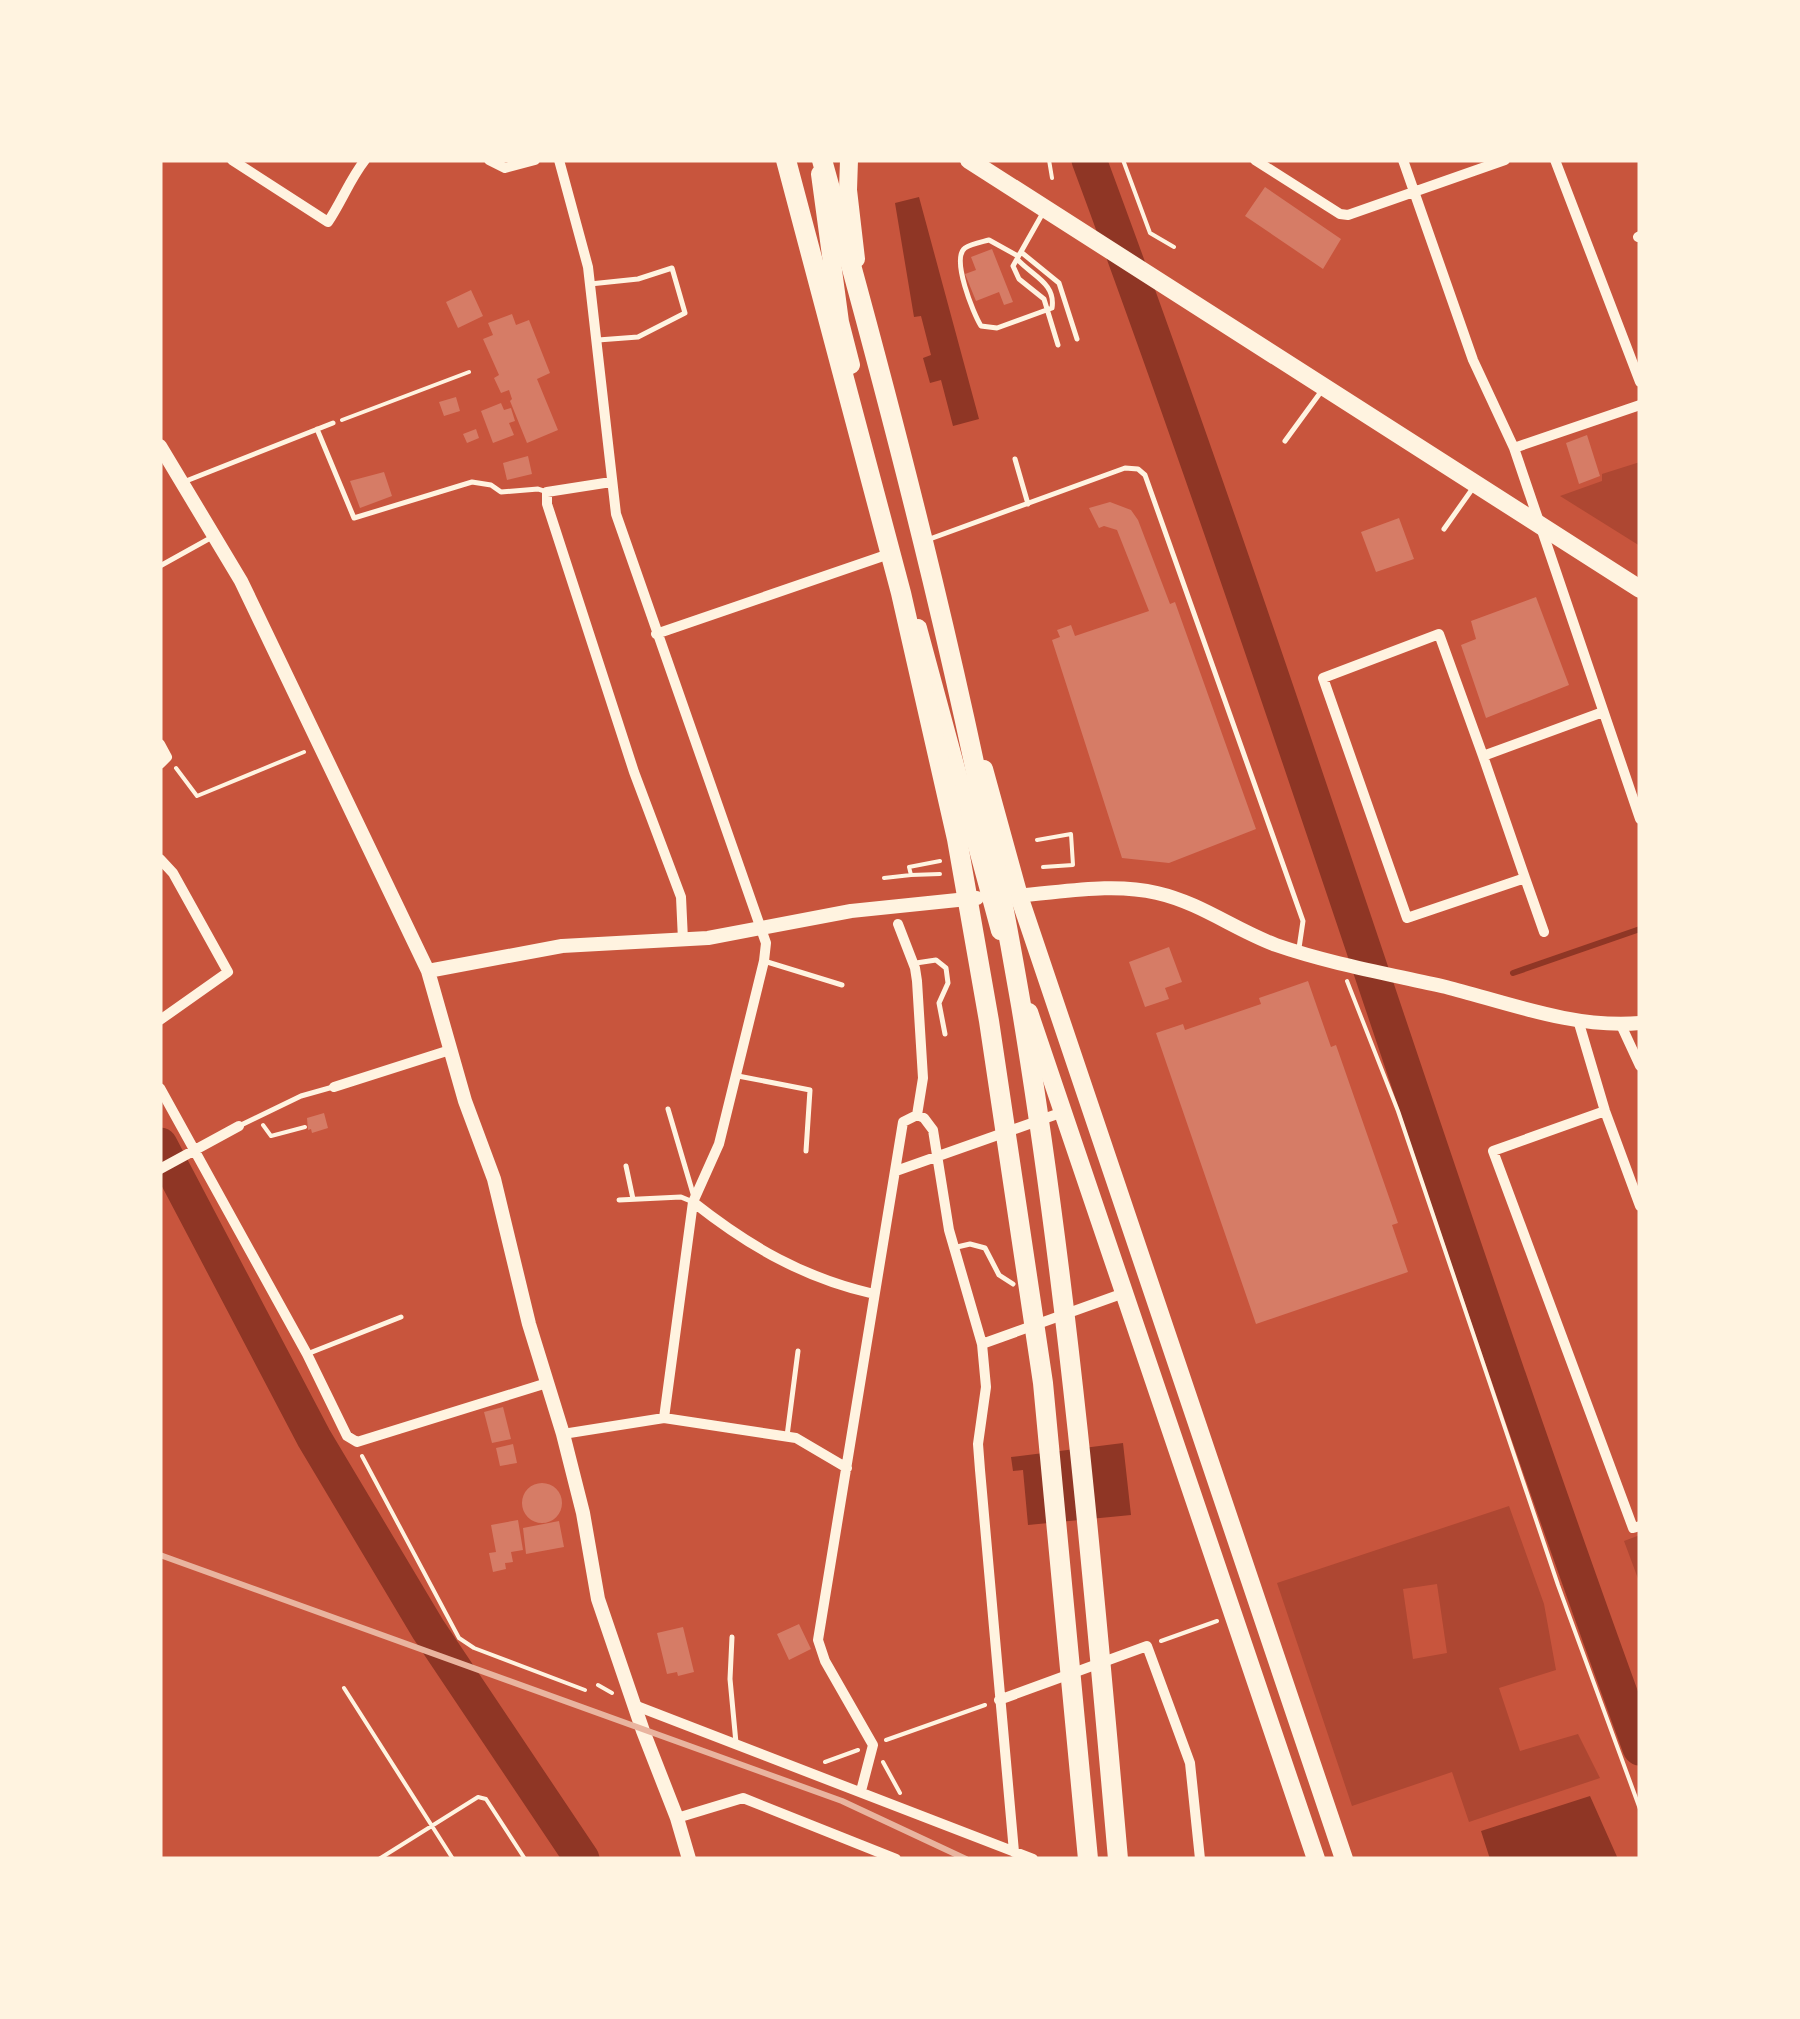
<svg xmlns="http://www.w3.org/2000/svg" width="1800" height="2019" font-family="Figtree,sans-serif">
  <style>
    .green { fill: #ae4732; fill-rule: evenodd }
    .water { fill: #8f3625 }
    .lines { fill: none; stroke-linecap: round; stroke-linejoin: round }
    .stream { stroke: #8f3625; stroke-width: 6 }
    .river { stroke: #8f3625; stroke-width: 35 }
    .building { fill: #d67c66 }
    .path { stroke: #fff3e0; stroke-width: 4 }
    .service { stroke: #fff3e0; stroke-width: 5 }
    .minor { stroke: #fff3e0; stroke-width: 10 }
    .tertiary { stroke: #fff3e0; stroke-width: 14 }
    .primary { stroke: #fff3e0; stroke-width: 18 }
    .trunk { stroke: #fff3e0; stroke-width: 18 }
    .motorway { stroke: #fff3e0; stroke-width: 20 }
    .rail { stroke: #e9b49f; stroke-width: 6 }
  </style>
  <rect width="100%" height="100%" fill="#c8553d"/>
  <path class="green" d="M1640 462V546L1560 496 1602 481V474Z
    M1509 1506 1544 1604 1556 1670 1499 1688 1520 1751 1578 1734 1600 1778 1469 1822 1452 1772 1352 1806 1277 1583ZM1437 1584 1447 1653 1413 1659 1403 1589Z
    M1640 1535V1584L1624 1541Z"/>
  <path class="water" d="M919 197 979 419 953 426 941 380 930 383 923 358 931 355 921 316 914 317 895 203Z
    M1123 1443 1131 1515 1028 1525 1023 1470 1013 1471 1011 1457Z
    M1590 1796 1618 1859H1490L1481 1831Z"/>
  <g class="lines">
    <path class="stream" d="M1513 973 1640 929"/>
    <path class="river" d="M1089 160C1284 685 1447 1222 1640 1748
      M160 1145 314 1438 428 1629 582 1859"/>
  </g>
  <path class="building" d="M1265 187 1341 239 1323 269 1245 216Z
    M992 249 1013 302 1004 305 999 292 976 301 965 274 976 270 971 257Z
    M471 290 483 316 458 328 446 302Z
    M512 314 516 325 529 320 550 373 537 379 558 430 527 443 510 401 512 399 509 390 501 393 494 378 499 375 483 339 493 335 488 323Z
    M456 397 460 411 444 416 439 402Z
    M501 403 504 410 511 408 515 421 509 423 514 435 493 443 481 411Z
    M476 429 479 438 467 443 463 434Z
    M1587 435 1600 476 1579 484 1566 443Z
    M528 456 532 474 507 480 503 463Z
    M384 472 392 496 360 508 350 481Z
    M1110 502 1131 510 1138 520 1170 604 1175 602 1256 829 1169 863 1122 858 1052 640 1060 637 1057 630 1071 625 1075 636 1149 611 1117 530 1104 526 1099 528 1089 508Z
    M1399 518 1414 559 1376 572 1361 532Z
    M1536 597 1569 685 1486 718 1461 645 1476 639 1471 621Z
    M1169 947 1182 982 1165 988 1169 999 1145 1007 1129 962Z
    M1308 981 1331 1047 1336 1045 1398 1223 1392 1225 1408 1272 1256 1324 1156 1033 1183 1024 1185 1030 1261 1004 1259 998Z
    M324 1113 328 1128 312 1133 311 1129 308 1130 307 1118Z
    M503 1407 511 1439 492 1443 484 1412Z
    M513 1444 517 1463 500 1466 496 1448Z
    M522 1503a20 20 0 1 1 40 0a20 20 0 1 1-40 0Z
    M518 1520 523 1550 511 1552 513 1562 505 1563 506 1569 493 1572 489 1553 496 1552 491 1525Z
    M559 1521 564 1547 526 1554 523 1528Z
    M799 1624 811 1649 789 1660 777 1634Z
    M683 1627 694 1672 678 1676 677 1672 667 1674 657 1633Z"/>
  <g class="lines">
    <path class="path" d="M1049 160 1052 178
      M1123 160 1150 233 1174 247
      M342 420 469 372
      M176 768 197 796 304 752
      M1037 840 1071 834 1073 865 1043 867
      M940 861 909 867 911 875 940 874
      M884 878 911 875
      M1347 981 1398 1111 1558 1585 1640 1809
      M263 1125 271 1136 305 1127
      M362 1456 459 1638 474 1648 585 1690
      M1161 1641 1217 1621
      M598 1685 612 1693
      M344 1688 453 1859
      M886 1740 985 1705
      M825 1762 858 1750
      M883 1762 900 1793
      M379 1859 478 1797 486 1799 525 1859"/>
    <path class="service" d="M1044 211 1013 266 1019 279 1044 299 1058 345
      M1021 252 1059 283 1077 339
      M1017 259C1032 276 1056 283 1052 308L997 328 981 326C973 313 951 258 965 248 971 244 982 242 989 240L1018 256
      M590 284 638 279 672 268 685 313 638 337 598 340
      M317 429 354 518 472 482 491 485 501 492 538 489 547 492
      M1285 441 1323 389
      M1015 459 1028 504
      M186 481 333 423
      M1444 529 1473 488
      M927 540 1125 468 1138 469 1145 475 1303 921 1299 948
      M160 566 214 536
      M764 961 842 985
      M916 963 936 960 946 968 948 983 939 1003 945 1034
      M738 1076 810 1090 806 1151
      M668 1109 694 1197
      M239 1126 301 1096 333 1087
      M626 1166 633 1199
      M619 1200 681 1197 693 1202
      M957 1247 970 1244 985 1248 999 1275 1013 1284
      M307 1354 401 1317
      M787 1436 798 1351
      M732 1637 730 1679 736 1743"/>
    <path class="minor" d="M232 160 328 222C342 201 350 179 365 160
      M489 160 505 168 535 160
      M559 160 588 267 616 514 766 943 764 961 719 1144 693 1202 664 1418
      M1255 160 1340 214 1348 215 1505 160
      M1403 160 1473 360 1514 448 1640 819
      M1555 160 1640 382
      M1638 237 1640 236
      M1514 448 1640 405
      M611 482 547 492V504L634 772 681 897 683 940
      M656 634 892 553
      M160 744 167 757 160 764
      M1483 756 1439 634 1323 678 1407 918 1525 878 1483 756 1603 712
      M160 859 173 873 228 972 160 1020
      M1525 878 1544 932
      M1578 1020 1605 1111 1640 1206
      M1621 1025 1640 1066
      M334 1087 450 1050
      M160 1088 307 1354 347 1436 357 1442 547 1383
      M1605 1111 1493 1151 1633 1528 1640 1526
      M917 1115 924 1118 933 1130 949 1230 982 1344 986 1387 978 1444 980 1470 1014 1852
      M160 1169 239 1126
      M896 1171 1063 1112
      M693 1202C750 1247 804 1278 874 1294
      M982 1344 1124 1293
      M563 1434 664 1418 796 1438 847 1468
      M999 1700 1147 1646 1190 1763 1200 1859
      M634 1705 1033 1859
      M861 1791 873 1745 825 1661 818 1640 903 1122 917 1115 923 1078 917 981 915 968 898 924
      M677 1818 743 1798 896 1859"/>
    <path class="tertiary" d="M160 446 241 581 428 971 465 1101 494 1179 529 1324 563 1434 583 1513 598 1599 643 1731 677 1818 689 1859
      M1013 896C1060 893 1111 882 1157 893 1201 903 1235 930 1276 945 1331 964 1389 974 1446 987 1508 1003 1576 1029 1640 1023
      M428 971 562 946 708 938 851 911 977 898"/>
    <path class="primary" d="M849 160 848 190 856 259
      M820 174 840 322 851 365
      M918 628 1000 931
      M984 769 1019 896 1344 1859
      M1029 1012 1316 1859"/>
    <path class="trunk" d="M969 160 1640 589"/>
    <path class="motorway" d="M786 160 901 593 957 839 989 1021 1043 1383 1088 1859
      M822 160C900 439 972 719 1021 1005 1068 1288 1093 1573 1118 1859"/>
    <path class="rail" d="M160 1555 842 1801 966 1859"/>
  </g>
  <rect width="1800" height="2019" fill="none" stroke="#fff3e0" stroke-width="325"/>
</svg>
